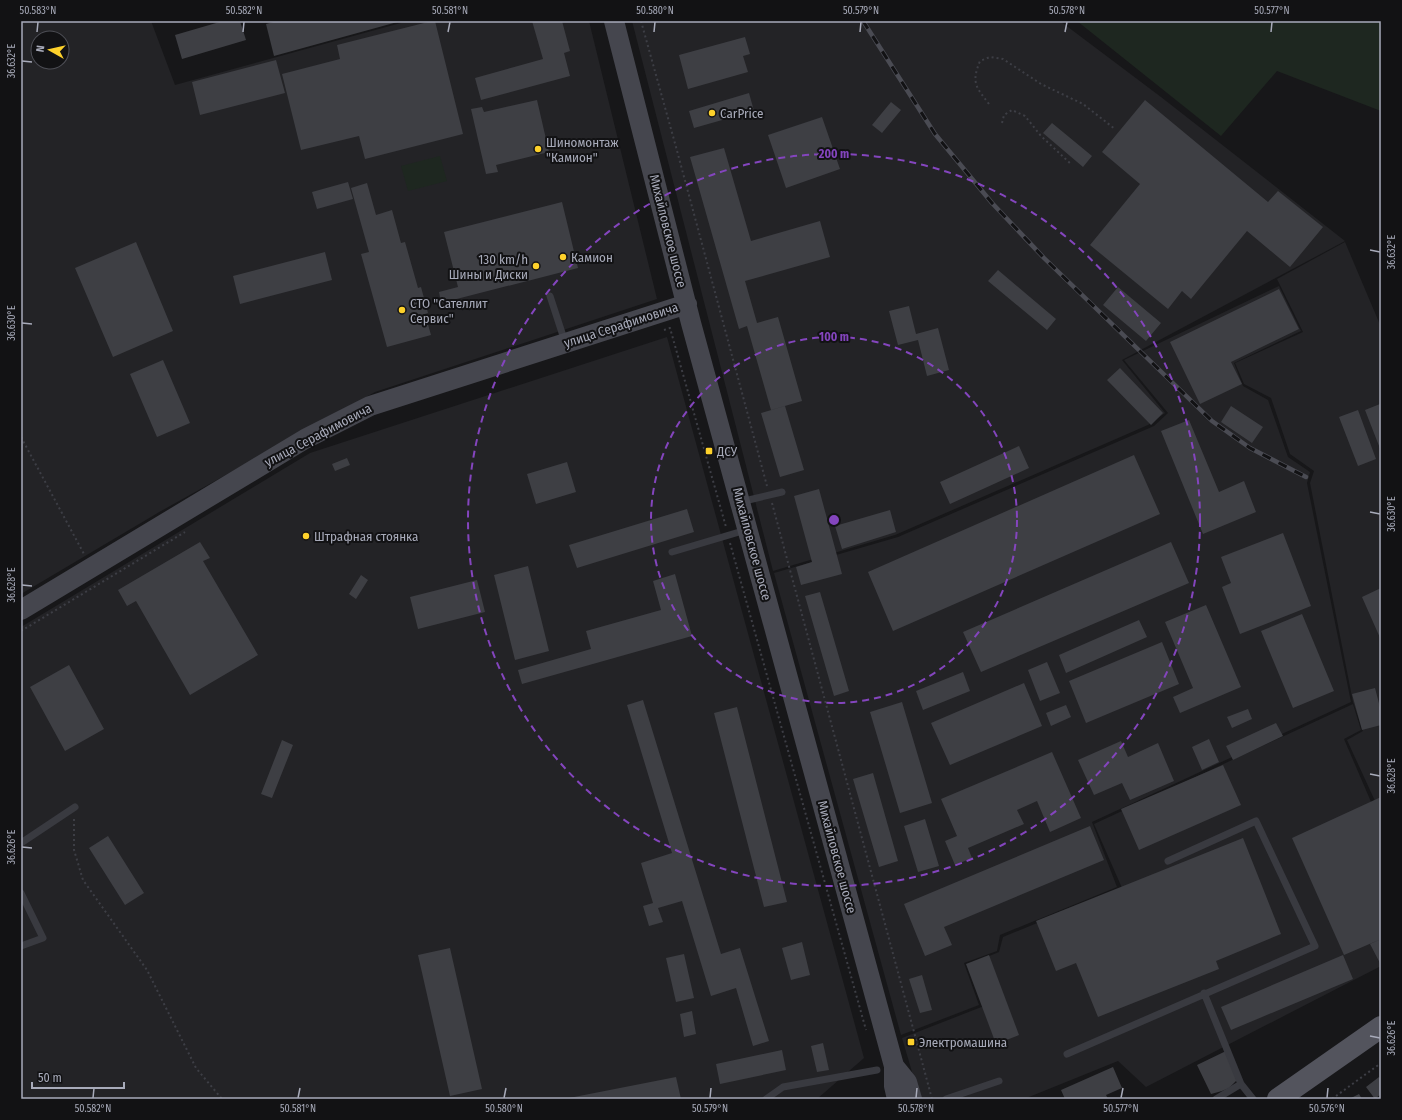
<svg xmlns="http://www.w3.org/2000/svg" width="1402" height="1120" font-family="'Fira Sans Condensed',sans-serif">
  <style>
    .built { fill: #232326; fill-rule: evenodd }
    .green { fill: #1e2720 }
    .building { fill: #3e3f44 }
    .lines { fill: none; stroke-linecap: round; stroke-linejoin: round }
    .path { stroke: #3d3e45; stroke-width: 2; stroke-dasharray: 2 3; stroke-linecap: butt }
    .lane { stroke: #393a40; stroke-width: 7 }
    .secondary { stroke: #45464e; stroke-width: 20 }
    .primary { stroke: #53545d; stroke-width: 22 }
    .rail-casing { stroke: #4a4b53; stroke-width: 4.5 }
    .rail { stroke: #121214; stroke-width: 3; stroke-dasharray: 9; stroke-linecap: butt }
    .ticks { fill: none; stroke: #a8abba; stroke-width: 1.5 }
    .ring { fill: none; stroke: #8445be; stroke-width: 2; stroke-dasharray: 7 5 }
    .poi-dot { fill: #fdd12b; stroke: #121214; stroke-width: 1.5 }
    .labels { text-anchor: middle; dominant-baseline: central; stroke-width: 4; stroke-linejoin: round; paint-order: stroke }
    .poi-label { font-size: 13px; fill: #a8abba; stroke: #121214; text-anchor: start }
    .street-label { font-size: 13px; fill: #a8abba; stroke: #121214 }
    .centre { fill: #8445be; stroke: #121214; stroke-width: 2 }
    .ring-label { font-size: 12px; text-anchor: middle; font-weight: bold; fill: #8445be; stroke: #121214; stroke-width: 4; stroke-linejoin: round; paint-order: stroke }
    .neatline { fill: none; stroke: #a8abba; stroke-width: 1.5 }
    .ticks-label { font-size: 10px; text-anchor: middle; fill: #a8abba }
  </style>
  <rect width="100%" height="100%" fill="#171719"/>
  <path class="built" d="M21 21H151L175 85 408 21H589L657 299 375 392 161 511 21 594ZM38 38H62V62H38Z
    M632 21H1060L1161 97 1345 241 1122 360 1165 413 1148 425 895 535 773 571Z
    M1345 242 1381 327V814L1347 740 1363 731 1353 702 1310 483 1314 471 1290 454 1271 398 1244 384 1235 363 1303 332 1277 279Z
    M1279 286 1301 331 1234 363 1243 386 1268 400 1288 457 1310 472 1307 483 1351 702 1092 822 1117 887 1000 935 997 951 964 963 979 1005 901 1035 774 573 898 537 1154 426 1168 413 1124 360Z
    M667 337 864 1058 817 1099H21V627L310 453Z
    M1353 704 1361 730 1344 739 1381 825V966L1146 1087 1118 1061 1024 1099H920L902 1038 984 1006 967 965 999 952 1003 937 1122 888 1094 824Z"/>
  <path class="green" d="M1077 21H1381V111L1277 71 1221 136Z
    M440 156 447 181 408 191 401 166Z"/>
  <path class="building" d="M223 21H240L246 40 182 59 175 35Z
    M277 21H401L274 56 266 24Z
    M432 21H435L463 134 365 159 359 136 301 150 282 74 340 59 337 45Z
    M532 21H562L570 51 564 53 570 76 481 100 475 78 543 59Z
    M745 37 750 54 743 56 748 72 688 89 679 55Z
    M276 60 285 93 200 115 192 82Z
    M749 93 754 111 694 128 689 111Z
    M537 100 549 152 496 165 498 172 486 174 471 109 482 107 484 112Z
    M1145 100 1268 202 1278 191 1323 227 1290 267 1247 231 1191 299 1182 291 1168 309 1090 245 1140 184 1102 152Z
    M891 102 901 110 882 133 872 125Z
    M822 117 840 169 786 188 768 135Z
    M1052 123 1092 156 1083 167 1043 133Z
    M724 148 751 241 820 221 830 257 745 281 757 323 778 317 802 401 771 410 747 326 739 329 690 157Z
    M348 182 353 199 317 209 312 192Z
    M367 183 376 215 392 210 401 243 405 242 418 288 421 287 428 313 425 314 431 335 387 347 361 254 369 252 351 188Z
    M562 202 578 268 441 303 439 292 458 287 444 232Z
    M136 242 173 331 113 357 75 268Z
    M325 252 332 280 240 304 233 276Z
    M998 270 1056 319 1047 330 988 281Z
    M1118 287 1161 323 1146 341 1103 305Z
    M1279 289 1299 329 1231 362 1242 384 1200 404 1170 342Z
    M909 306 916 334 938 328 949 370 927 376 918 340 898 345 889 311Z
    M163 360 190 423 157 437 130 374Z
    M1120 368 1163 413 1151 425 1107 380Z
    M1380 404 1381 406V451L1365 410Z
    M785 406 804 470 780 477 761 413Z
    M1231 406 1263 427 1252 443 1221 422Z
    M1358 410 1376 459 1358 466 1339 417Z
    M1189 420 1219 492 1244 481 1256 512 1203 534 1161 431Z
    M1019 446 1029 468 950 504 940 482Z
    M1134 455 1160 514 893 631 868 572Z
    M347 458 350 465 335 471 332 464Z
    M567 462 576 492 536 504 527 474Z
    M819 489 842 574 801 585 796 567 812 562 794 496Z
    M687 509 694 532 577 568 569 545Z
    M890 510 896 532 842 549 835 526Z
    M1283 533 1311 606 1240 634 1222 587 1231 583 1221 557Z
    M200 542 210 558 203 561 258 655 190 695 136 601 127 606 118 590Z
    M1171 542 1189 583 981 672 963 632Z
    M528 566 549 651 515 660 494 575Z
    M675 574 692 636 522 684 518 670 591 649 586 631 661 610 653 581Z
    M361 575 368 580 356 599 349 594Z
    M477 580 485 612 418 629 410 597Z
    M1381 588V640L1362 597Z
    M820 592 849 691 834 696 805 596Z
    M1206 605 1241 687 1180 713 1173 697 1193 688 1165 622Z
    M1302 614 1334 691 1293 708 1261 631Z
    M1139 620 1147 637 1066 673 1059 655Z
    M1162 642 1179 684 1086 723 1069 681Z
    M1047 662 1060 693 1040 701 1028 670Z
    M69 665 104 729 65 751 30 687Z
    M963 672 970 691 923 710 916 691Z
    M1024 683 1042 726 950 765 931 723Z
    M1375 688 1381 711V725L1362 730 1352 694Z
    M643 700 721 954 740 948 769 1041 753 1046 736 988 711 996 682 901 658 908 663 922 649 926 643 906 653 903 641 863 672 853 627 705Z
    M902 702 932 803 900 813 870 712Z
    M1066 705 1071 717 1051 726 1046 713Z
    M737 707 787 902 764 907 714 713Z
    M1248 709 1252 719 1232 728 1227 717Z
    M1276 723 1283 736 1233 760 1226 746Z
    M1209 739 1219 762 1202 770 1192 747Z
    M282 740 293 745 272 798 261 794Z
    M1121 741 1128 757 1158 743 1174 781 1130 800 1122 783 1094 795 1078 760Z
    M1052 752 1081 818 1050 832 1037 801 1017 810 1024 824 968 848 972 858 955 865 945 841 957 836 941 799Z
    M1223 765 1241 805 1139 850 1121 809Z
    M873 773 898 861 879 867 853 779Z
    M1381 797V939L1344 955 1292 838Z
    M925 819 939 866 918 872 904 826Z
    M1090 826 1104 860 944 927 952 945 925 956 904 904Z
    M108 836 144 893 125 905 89 848Z
    M1243 838 1281 934 1216 961 1219 969 1098 1017 1076 963 1056 971 1036 921Z
    M1381 939V965L1370 944Z
    M802 942 810 975 791 980 782 948Z
    M450 948 482 1089 450 1096 418 955Z
    M684 954 694 998 676 1002 666 958Z
    M989 955 1019 1035 996 1044 966 964Z
    M1343 955 1353 979 1231 1030 1221 1007Z
    M922 975 932 1010 920 1013 909 979Z
    M692 1011 696 1034 684 1037 680 1014Z
    M823 1043 829 1070 817 1072 811 1046Z
    M782 1050 786 1070 720 1084 716 1064Z
    M1226 1051 1237 1080 1229 1088 1222 1091 1211 1094 1197 1065Z
    M1113 1067 1122 1088 1106 1095 1108 1099H1065L1061 1090Z
    M676 1077 681 1099H569V1098Z
    M1379 1077 1381 1080V1094L1375 1099 1366 1087Z
    M1359 1094 1362 1099H1349Z"/>
  <g class="lines">
    <path class="path" d="M641 21 676 147 767 486
      M989 104C976 87 971 83 980 61L990 57 1003 59 1041 84 1083 104 1115 129
      M1002 123 1004 115 1012 110 1025 116 1041 136 1072 165
      M664 330 670 328 726 527
      M21 437 84 554
      M772 503 932 1099
      M730 543 866 1030
      M21 631 185 532
      M74 819V850L83 880 147 970 196 1068 222 1099
      M1332 1099 1381 1063"/>
    <path class="lane" d="M550 296 565 342
      M740 502 782 492
      M672 552 746 530
      M21 843 75 807
      M21 893 43 938 21 946
      M1204 993 1241 1084 1253 1099
      M1067 1054 1315 946 1256 821 1168 861
      M766 1099 783 1087 877 1070
      M946 1099 999 1081
      M1216 1099 1241 1084"/>
    <path class="secondary" d="M614 21 691 323 894 1066V1086L897 1099
      M21 610 305 439 370 406 687 304
      M894 1066 907 1082 912 1099"/>
    <path class="primary" d="M1278 1099 1381 1027"/>
    <defs>
      <path id="rail" d="M863 21 935 134 992 203 1044 258 1212 421 1250 448 1306 477"/>
    </defs>
    <use href="#rail" class="rail-casing"/>
    <use href="#rail" class="rail"/>
  </g>
  <path class="ticks" d="M37 32 38 22M243 32 244 22M448 32 450 22M654 32 655 22M860 32 861 22M1065 32 1067 22M1271 32 1272 22M22 61 32 62M1370 250 1380 252M22 323 32 324M1370 512 1380 514M22 585 32 586M1370 774 1380 776M22 847 32 848M1370 1036 1380 1038M93 1098 94 1088M298 1098 300 1088M504 1098 506 1088M710 1098 711 1088M916 1098 917 1088M1121 1098 1123 1088M1327 1098 1328 1088"/>
  <g class="ring">
    <circle cx="834" cy="520" r="183"/>
    <circle cx="834" cy="520" r="366"/>
  </g>
  <g class="poi-dot">
    <circle cx="712" cy="113" r="4"/>
    <circle cx="538" cy="149" r="4"/>
    <circle cx="563" cy="257" r="4"/>
    <circle cx="536" cy="266" r="4"/>
    <circle cx="402" cy="310" r="4"/>
    <rect x="705" y="447" width="8" height="8" rx="2"/>
    <circle cx="306" cy="536" r="4"/>
    <rect x="907" y="1038" width="8" height="8" rx="2"/>
  </g>
  <g class="labels">
    <g class="poi-label">
      <text x="720" y="113">CarPrice</text>
      <text x="546" y="142">Шиномонтаж<tspan x="546" dy="15">"Камион"</tspan></text>
      <text x="571" y="257">Камион</text>
      <text x="528" y="259" text-anchor="end">130 km/h<tspan x="528" dy="15">Шины и Диски</tspan></text>
      <text x="410" y="303">СТО "Сателлит<tspan x="410" dy="15">Сервис"</tspan></text>
      <text x="717" y="451">ДСУ</text>
      <text x="314" y="536">Штрафная стоянка</text>
      <text x="919" y="1042">Электромашина</text>
    </g>
    <g class="street-label">
      <text transform="translate(668 231) rotate(76)">Михайловское шоссе</text>
      <text transform="translate(621 325) rotate(-18)">улица Серафимовича</text>
      <text transform="translate(318 435) rotate(-28)">улица Серафимовича</text>
      <text transform="translate(752 544) rotate(75)">Михайловское шоссе</text>
      <text transform="translate(837 857) rotate(75)">Михайловское шоссе</text>
    </g>
  </g>
  <circle cx="834" cy="520" r="6" class="centre"/>
  <g class="ring-label">
    <text x="834" y="158">200 m</text>
    <text x="834" y="341">100 m</text>
  </g>
  <rect width="1402" height="1120" fill="none" stroke="#121214" stroke-width="44"/>
  <g transform="translate(50 50) rotate(278)"><circle r="19" fill="#121214" stroke="#4e4f56"/>
  <path d="M0-3L7 15L0 10L-7 15Z" fill="#fdd12b"/>
  <text y="-6" font-size="11" font-weight="bold" text-anchor="middle" fill="#a8abba">N</text>
  </g>
  <path d="M32 1082v6h92v-6" fill="none" stroke="#a8abba" stroke-width="2"/>
  <text x="38" y="1082" font-size="12" fill="#a8abba" stroke="#121214" stroke-width="3" paint-order="stroke">50 m</text>
  <rect x="22" y="22" width="1358" height="1076" class="neatline"/>
  <g class="ticks-label">
    <text x="38" y="14">50.583°N</text>
    <text x="244" y="14">50.582°N</text>
    <text x="450" y="14">50.581°N</text>
    <text x="655" y="14">50.580°N</text>
    <text x="861" y="14">50.579°N</text>
    <text x="1067" y="14">50.578°N</text>
    <text x="1272" y="14">50.577°N</text>
    <text transform="translate(11 61) rotate(-90)" y="4">36.632°E</text>
    <text transform="translate(1391 252) rotate(-90)" y="4">36.632°E</text>
    <text transform="translate(11 323) rotate(-90)" y="4">36.630°E</text>
    <text transform="translate(1391 514) rotate(-90)" y="4">36.630°E</text>
    <text transform="translate(11 585) rotate(-90)" y="4">36.628°E</text>
    <text transform="translate(1391 776) rotate(-90)" y="4">36.628°E</text>
    <text transform="translate(11 847) rotate(-90)" y="4">36.626°E</text>
    <text transform="translate(1391 1038) rotate(-90)" y="4">36.626°E</text>
    <text x="93" y="1112">50.582°N</text>
    <text x="298" y="1112">50.581°N</text>
    <text x="504" y="1112">50.580°N</text>
    <text x="710" y="1112">50.579°N</text>
    <text x="916" y="1112">50.578°N</text>
    <text x="1121" y="1112">50.577°N</text>
    <text x="1327" y="1112">50.576°N</text>
  </g>
</svg>
